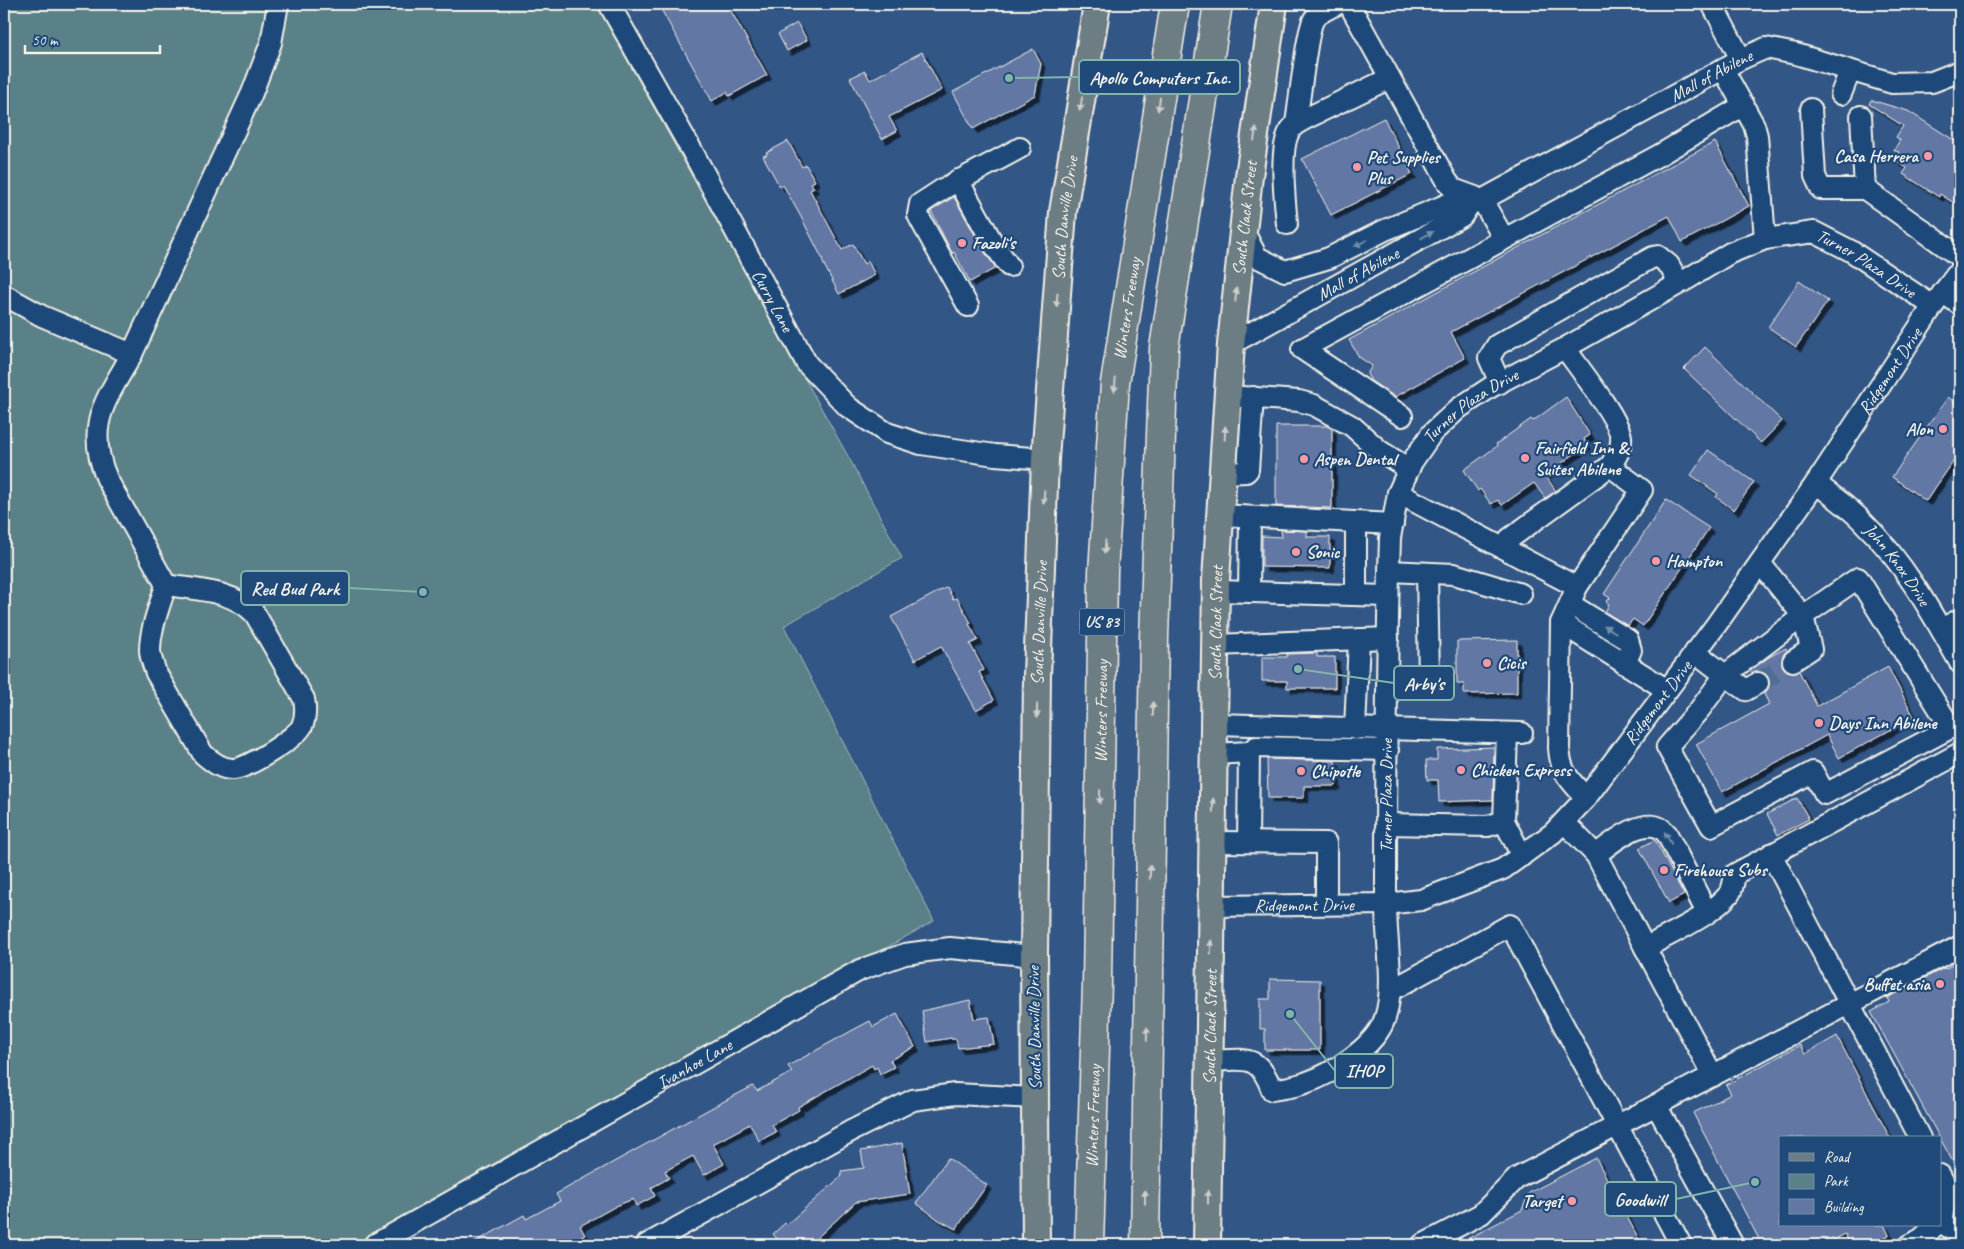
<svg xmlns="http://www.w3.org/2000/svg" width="1964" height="1249" font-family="Caveat,sans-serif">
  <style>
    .green { fill: #5a8187; stroke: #a7b9b8 }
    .building { fill: #6377a5; stroke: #f4f1e8; filter: url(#shadow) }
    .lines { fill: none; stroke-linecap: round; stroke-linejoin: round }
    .minor-tunnel { stroke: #4f6d95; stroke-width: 20; stroke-dasharray: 20 10; stroke-linecap: butt }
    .minor-casing { stroke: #f4f1e8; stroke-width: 24 }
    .major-casing { stroke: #f4f1e8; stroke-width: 30 }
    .highway-casing { stroke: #f4f1e8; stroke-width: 31 }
    .minor { stroke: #1f4a7a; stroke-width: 20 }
    .major { stroke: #6d7d84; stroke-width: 26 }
    .highway { stroke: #6d7d84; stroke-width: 28 }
    .oneway { fill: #ccceca }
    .oneway2 { fill: #748da6 }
    .poi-dot { fill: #ff9aa2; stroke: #1f4a7a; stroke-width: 2 }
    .labels { text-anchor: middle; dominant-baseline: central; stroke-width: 4.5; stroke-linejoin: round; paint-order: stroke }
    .shield { fill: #1f4a7a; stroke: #b4bfc7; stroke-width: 1 }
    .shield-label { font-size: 16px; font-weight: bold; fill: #f4f1e8 }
    .street-label { font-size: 18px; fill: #f4f1e8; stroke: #1f4a7a }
    .poi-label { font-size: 18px; font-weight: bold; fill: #f4f1e8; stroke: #1f4a7a; text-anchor: start }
    .leader { fill: none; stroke: #82b4ab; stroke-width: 2 }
    .callout-dot { fill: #82b4ab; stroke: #1f4a7a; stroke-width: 2 }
    .callout { fill: #1f4a7a; stroke: #82b4ab; stroke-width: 2 }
    .callout-label { font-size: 19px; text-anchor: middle; font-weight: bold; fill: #f4f1e8 }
  </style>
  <defs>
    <filter id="shadow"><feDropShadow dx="4.5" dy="4.5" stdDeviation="0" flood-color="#0009"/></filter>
  </defs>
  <rect width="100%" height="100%" fill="#325686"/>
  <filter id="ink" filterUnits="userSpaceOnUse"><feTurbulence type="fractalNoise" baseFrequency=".02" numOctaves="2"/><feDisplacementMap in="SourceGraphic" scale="10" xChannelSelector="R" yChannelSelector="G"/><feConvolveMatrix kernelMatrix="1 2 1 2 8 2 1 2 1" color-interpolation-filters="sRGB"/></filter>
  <g filter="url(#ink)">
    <path class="green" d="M4 4H596L849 458 902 558 784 626 934 921 356 1245H4Z"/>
    <path class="building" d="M674 4H727L767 75 729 96 727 92 712 101 662 11Z
      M797 23 807 40 787 51 778 34Z
      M1033 49 1041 64 1035 95 973 129 953 92Z
      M922 52 942 90 889 117 897 131 882 139 850 78 865 71 870 80Z
      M1871 100 1908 111 1960 144V207L1940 194 1939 197 1903 174 1907 168 1894 160 1899 152 1894 150 1900 140 1896 137 1903 126 1869 104Z
      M1384 118 1412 174 1331 215 1302 159Z
      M788 141 802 167 806 165 815 181 811 183 814 188 810 190 842 250 853 244 864 264 868 261 875 275 839 294 822 261 823 260 801 217 783 185 780 187 763 156 767 155 766 153Z
      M1715 142 1749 206 1682 242 1669 216 1451 332 1465 358 1395 397 1371 381 1367 374 1372 366 1359 357 1349 340 1530 241Z
      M954 197 984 251 996 268 970 282 954 252 952 253 931 211Z
      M1799 281 1828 301 1796 347 1768 327Z
      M1705 347 1782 421 1761 443 1684 369Z
      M1566 397 1590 435 1584 439 1587 445 1545 475 1556 491 1545 498 1534 483 1502 505 1498 500 1491 504 1480 489 1478 491 1464 470 1497 446 1496 444 1531 419 1533 421Z
      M1948 397 1960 406V452L1926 501 1892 477Z
      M1276 426H1327L1332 429V508L1276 506Z
      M1708 450 1754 482 1734 510 1716 497 1718 494 1691 475Z
      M1666 500 1709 528 1643 626 1633 619 1628 626 1605 612 1609 604 1606 602 1610 598 1604 594Z
      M1281 530 1307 531V537H1330V568L1262 567V536L1282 537Z
      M947 587 953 599 957 598 971 623 969 624 978 640 970 644 984 670 979 672 994 700 976 710 941 646 915 660 891 617Z
      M1517 640V693L1464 694V684H1457V641Z
      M1786 648 1787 651 1783 655 1781 661 1783 667 1788 672 1799 671 1817 706 1888 667 1914 717 1839 758 1827 735 1722 792 1696 744 1769 704 1764 694 1768 688V677L1763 672 1757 671 1752 673 1751 670 1769 657Z
      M1317 653V657H1335V688H1287V681H1262V657H1287V654Z
      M1494 747 1493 800 1439 802 1438 780H1427L1426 760H1437V749Z
      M1267 759 1335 761 1336 786H1304V798H1268Z
      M1797 798 1809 819 1778 835 1767 814Z
      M1655 840 1684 895 1669 903 1639 848Z
      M1956 963 1960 971V1175L1871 1012 1889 1002 1887 998 1944 968 1945 969Z
      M1270 979 1320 980V1050H1265V1029H1260V999H1270Z
      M970 1000 974 1019 989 1017 994 1044 958 1048 956 1039H951V1038L927 1042 922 1011Z
      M897 1014 915 1047 890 1060 894 1067 880 1074 877 1067 874 1069 872 1065 798 1107 799 1110 772 1125 776 1132 759 1141 750 1124 713 1144 724 1164 704 1175 693 1156 665 1171 669 1178 651 1188 655 1196 636 1206 633 1199 616 1206 580 1226 585 1235 566 1245H557L554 1240 552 1241 551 1240 541 1245H470L524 1215 526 1219 560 1201 556 1194 713 1107 753 1086 757 1091 792 1072 788 1066 853 1030 870 1021 873 1027Z
      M1837 1036 1890 1138H1780V1225H1884L1889 1235 1870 1245H1851L1845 1234 1825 1245H1762L1693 1113 1731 1094 1726 1085 1800 1045 1805 1054Z
      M902 1143 910 1194 856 1202 809 1245H782L773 1234 785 1223 787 1224 842 1176 841 1171 864 1168 861 1151Z
      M948 1158 987 1185 956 1229 939 1220 916 1203Z
      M1596 1158 1642 1245H1456L1522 1210 1529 1193Z"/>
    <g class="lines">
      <path class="minor-tunnel" d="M1758 683 1793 661"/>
      <defs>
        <g id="minor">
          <path id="s1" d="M609 4 691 149 807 364 848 407 887 433 921 444 995 455 1045 459"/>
          <path d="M1349 4 1447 181 1453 189 1475 197"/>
          <path d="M1712 4 1741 59"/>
          <path d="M1723 69 1754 125 1757 136 1765 239"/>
          <path d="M1841 94 1850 71"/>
          <path d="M1811 109 1815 176 1821 189H1865L1960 257"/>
          <path d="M1861 116 1865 189"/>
          <path d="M1296 123C1299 106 1307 29 1314 19 1319 12 1330 8 1337 4"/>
          <path d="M958 180 994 245 1009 266"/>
          <path d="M1482 200 1504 239"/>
          <path d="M1287 224C1285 202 1278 146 1291 129 1295 124 1301 121 1307 118L1390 78"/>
          <path d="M1243 230 1257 257 1285 271 1329 258 1385 230 1455 201 1470 204"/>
          <path d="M1943 292 1960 305"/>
          <path d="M4 295 42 316 132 354 252 93 271 43 278 4"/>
          <path d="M968 306 921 221 918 215 920 204 943 189 1020 148"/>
          <path id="s2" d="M1231 344 1462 216 1470 204 1482 200 1741 59 1766 48 1796 54 1892 83 1932 82 1960 71"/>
          <path d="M1565 348C1578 367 1618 417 1621 437 1622 449 1616 457 1610 466L1642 490 1577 587"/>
          <path d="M132 354C106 400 84 425 107 479L166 585"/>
          <path d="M1500 383 1489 358 1497 345 1653 257 1658 256 1669 265 1679 283"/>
          <path d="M1228 396 1299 401 1314 405 1352 426 1380 451 1409 469"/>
          <path d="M1402 416 1302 349 1661 154 1744 105"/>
          <path d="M1223 473 1246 472 1248 470 1253 397"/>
          <path id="s3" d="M1816 483C1832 496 1849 507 1863 522 1904 562 1932 613 1960 663"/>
          <path d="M1398 493 1577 587 1561 623 1559 748C1561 774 1569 779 1586 798"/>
          <path d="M1220 515 1393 524"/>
          <path d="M1505 549 1509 539 1610 466"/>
          <path d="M1760 563 1803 616 1811 649 1793 661"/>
          <path d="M1389 571 1454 574 1521 594"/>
          <path d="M166 585C197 590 233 590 255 614L304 699C306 709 306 717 302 726 296 738 248 768 234 769 222 770 211 761 203 754L156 673C154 666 150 658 150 650 150 629 160 605 166 585Z"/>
          <path d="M1216 591 1388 596"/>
          <path d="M1249 592 1250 517"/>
          <path d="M1356 595V522"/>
          <path d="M1570 604 1628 640 1631 650 1625 664"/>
          <path d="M1561 623 1667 690"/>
          <path d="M1941 629 1960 619"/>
          <path d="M1215 645 1388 638"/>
          <path d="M1695 652 1725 675 1700 709 1667 747 1711 826 1813 772 1825 794 1960 723"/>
          <path d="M1388 677H1429L1427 573"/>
          <path d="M1758 683 1746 690 1725 675 1803 616 1858 578 1951 728"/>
          <path d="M1215 724 1522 733"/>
          <path d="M1355 729 1359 639"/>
          <path d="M1249 752 1256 747 1388 750"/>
          <path d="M1214 754 1249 752 1248 842"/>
          <path d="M1504 821 1522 856"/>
          <path d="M1564 822 1596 855 1713 1076"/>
          <path d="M1387 824 1488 826 1504 821 1507 733"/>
          <path d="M1213 842 1326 843V904"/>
          <path d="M1771 854 1920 1138"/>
          <path d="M1596 855C1612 842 1649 811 1667 834L1707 913"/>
          <path id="s4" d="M1212 906 1386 904 1421 900 1503 869 1553 833 1586 798 1716 625 1816 483 1933 306 1960 270"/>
          <path d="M1645 948C1671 933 1712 916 1730 893 1733 888 1734 880 1735 874L1960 753"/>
          <path d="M1390 991 1510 925 1681 1245"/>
          <path id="s5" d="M1209 1061C1244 1060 1258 1052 1272 1090 1283 1088 1294 1087 1305 1083 1332 1074 1376 1046 1385 1018 1396 985 1385 936 1386 901 1386 780 1386 659 1390 538L1398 493 1412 462 1432 433 1459 408 1491 387 1565 348 1689 278 1730 253 1765 239 1814 232 1851 251 1933 306"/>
          <path d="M1656 1105 1733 1245"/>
          <path d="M1940 1175 1948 1190 1941 1222 1960 1235"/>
          <path id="s6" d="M374 1245 860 970 905 954 950 948 1034 956"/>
          <path d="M646 1245 851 1131 913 1100 955 1094 1035 1098"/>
          <path d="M1422 1245 1481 1214 1517 1178 1960 946"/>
          <path d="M1909 1245 1921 1239 1936 1225"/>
        </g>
        <g id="major">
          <path id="s7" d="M1036 1245 1034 956 1037 676 1045 459 1063 212 1097 4"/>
          <path id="s8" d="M1207 1245 1216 580 1231 344 1249 176 1274 4"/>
        </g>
        <g id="highway">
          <path id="s9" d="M1089 1245 1097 983 1103 572 1115 383 1175 4"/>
          <path d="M1145 1245 1154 638 1164 348 1218 4"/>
        </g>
      </defs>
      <use href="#minor" class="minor-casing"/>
      <use href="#major" class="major-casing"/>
      <use href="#highway" class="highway-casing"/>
      <use href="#minor" class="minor"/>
      <use href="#major" class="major"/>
      <use href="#highway" class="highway"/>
    </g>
    <defs><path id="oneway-solid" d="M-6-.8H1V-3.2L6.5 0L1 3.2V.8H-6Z" transform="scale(1.25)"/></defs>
    <g class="oneway">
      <use href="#oneway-solid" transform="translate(1081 104) rotate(99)"/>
      <use href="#oneway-solid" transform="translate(1159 104) rotate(99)"/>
      <use href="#oneway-solid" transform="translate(1255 134) rotate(-82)"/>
      <use href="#oneway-solid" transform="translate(1236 295) rotate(-84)"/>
      <use href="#oneway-solid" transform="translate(1057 300) rotate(94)"/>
      <use href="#oneway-solid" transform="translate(1115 385) rotate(96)"/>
      <use href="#oneway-solid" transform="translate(1225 433) rotate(-87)"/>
      <use href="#oneway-solid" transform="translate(1044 497) rotate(92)"/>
      <use href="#oneway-solid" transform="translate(1105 547) rotate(94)"/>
      <use href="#oneway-solid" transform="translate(1153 709) rotate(-89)"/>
      <use href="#oneway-solid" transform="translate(1037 711) rotate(91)"/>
      <use href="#oneway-solid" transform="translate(1100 797) rotate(91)"/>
      <use href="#oneway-solid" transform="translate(1213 805) rotate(-89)"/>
      <use href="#oneway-solid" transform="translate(1150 872) rotate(-89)"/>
      <use href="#oneway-solid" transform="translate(1211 947) rotate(-89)"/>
      <use href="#oneway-solid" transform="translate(1147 1034) rotate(-89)"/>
      <use href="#oneway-solid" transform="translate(1145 1197) rotate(-90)"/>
      <use href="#oneway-solid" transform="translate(1208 1197) rotate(-90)"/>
    </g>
    <g class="oneway2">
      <use href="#oneway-solid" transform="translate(1427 235) rotate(-29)"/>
      <use href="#oneway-solid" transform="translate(1361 243) rotate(153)"/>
      <use href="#oneway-solid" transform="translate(1610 629) rotate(-148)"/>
      <use href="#oneway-solid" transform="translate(1668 838) rotate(-119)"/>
    </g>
  </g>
  <g class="poi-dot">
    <circle cx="1928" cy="156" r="5"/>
    <circle cx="1357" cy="167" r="5"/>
    <circle cx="962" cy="243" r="5"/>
    <circle cx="1943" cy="429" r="5"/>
    <circle cx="1525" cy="458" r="5"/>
    <circle cx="1304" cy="459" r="5"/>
    <circle cx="1296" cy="552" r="5"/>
    <circle cx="1656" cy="561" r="5"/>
    <circle cx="1487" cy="663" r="5"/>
    <circle cx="1819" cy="723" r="5"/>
    <circle cx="1461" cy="770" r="5"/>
    <circle cx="1301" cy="771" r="5"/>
    <circle cx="1664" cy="870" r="5"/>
    <circle cx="1940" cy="984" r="5"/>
    <circle cx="1572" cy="1201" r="5"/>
  </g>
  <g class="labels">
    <rect class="shield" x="1079.5" y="608.5" width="45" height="27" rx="4"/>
    <g class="shield-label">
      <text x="1102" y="622">US 83</text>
    </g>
    <g class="street-label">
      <text stroke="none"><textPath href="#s2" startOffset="552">Mall of Abilene</textPath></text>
      <text stroke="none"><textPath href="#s7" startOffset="1028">South Danville Drive</textPath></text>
      <text stroke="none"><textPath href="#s8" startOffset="1028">South Clack Street</textPath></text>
      <text stroke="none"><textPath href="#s5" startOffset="1311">Turner Plaza Drive</textPath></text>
      <text stroke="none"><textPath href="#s2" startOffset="145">Mall of Abilene</textPath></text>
      <text stroke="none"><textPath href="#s1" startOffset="339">Curry Lane</textPath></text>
      <text stroke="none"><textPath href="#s9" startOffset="938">Winters Freeway</textPath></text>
      <text stroke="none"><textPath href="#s4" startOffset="931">Ridgemont Drive</textPath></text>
      <text stroke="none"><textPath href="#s5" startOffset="861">Turner Plaza Drive</textPath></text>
      <text stroke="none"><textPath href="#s3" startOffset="116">John Knox Drive</textPath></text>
      <text stroke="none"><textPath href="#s7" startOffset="622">South Danville Drive</textPath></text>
      <text stroke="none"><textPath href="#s8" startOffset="622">South Clack Street</textPath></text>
      <text stroke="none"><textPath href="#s4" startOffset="526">Ridgemont Drive</textPath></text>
      <text stroke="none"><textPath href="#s9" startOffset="534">Winters Freeway</textPath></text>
      <text stroke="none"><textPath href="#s5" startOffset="441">Turner Plaza Drive</textPath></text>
      <text stroke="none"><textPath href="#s4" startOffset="92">Ridgemont Drive</textPath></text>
      <text transform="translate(1034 1028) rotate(-91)">South Danville Drive</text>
      <text stroke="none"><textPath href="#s8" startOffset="218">South Clack Street</textPath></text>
      <text stroke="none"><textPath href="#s6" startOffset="368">Ivanhoe Lane</textPath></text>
      <text stroke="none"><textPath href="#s9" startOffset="129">Winters Freeway</textPath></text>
    </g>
    <g class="poi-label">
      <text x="1918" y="156" text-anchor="end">Casa Herrera</text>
      <text x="1367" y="157">Pet Supplies<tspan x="1367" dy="21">Plus</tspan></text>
      <text x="972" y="243">Fazoli's</text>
      <text x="1933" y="429" text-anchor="end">Alon</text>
      <text x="1535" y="448">Fairfield Inn &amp;<tspan x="1535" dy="21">Suites Abilene</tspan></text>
      <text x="1314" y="459">Aspen Dental</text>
      <text x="1306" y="552">Sonic</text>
      <text x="1666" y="561">Hampton</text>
      <text x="1497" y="663">Cicis</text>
      <text x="1829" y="723">Days Inn Abilene</text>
      <text x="1471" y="770">Chicken Express</text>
      <text x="1311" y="771">Chipotle</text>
      <text x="1674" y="870">Firehouse Subs</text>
      <text x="1930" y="984" text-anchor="end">Buffet asia</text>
      <text x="1562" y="1201" text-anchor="end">Target</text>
    </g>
  </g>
  <path class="leader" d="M1009 78L1079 77M423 592L349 588M1298 669L1394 683M1290 1014L1335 1071M1755 1182L1676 1199"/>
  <g class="callout-dot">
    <circle cx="1009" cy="78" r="5"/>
    <circle cx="423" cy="592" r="5"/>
    <circle cx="1298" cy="669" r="5"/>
    <circle cx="1290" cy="1014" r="5"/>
    <circle cx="1755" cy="1182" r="5"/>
  </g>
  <g class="callout">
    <rect x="1079" y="60" width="161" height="34" rx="5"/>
    <rect x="241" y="571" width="108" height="34" rx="5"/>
    <rect x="1394" y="666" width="60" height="34" rx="5"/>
    <rect x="1335" y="1054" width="58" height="34" rx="5"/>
    <rect x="1605" y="1182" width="71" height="34" rx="5"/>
  </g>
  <g class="callout-label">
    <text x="1160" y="84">Apollo Computers Inc.</text>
    <text x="295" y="595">Red Bud Park</text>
    <text x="1424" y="690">Arby's</text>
    <text x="1364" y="1077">IHOP</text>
    <text x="1640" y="1206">Goodwill</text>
  </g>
  <rect width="1964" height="1249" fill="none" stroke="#1f4a7a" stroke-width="20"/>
  <rect x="10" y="10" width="1944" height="1229" fill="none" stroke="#f4f1e8" stroke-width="2" filter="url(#ink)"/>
  <rect x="1779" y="1136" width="162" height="90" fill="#1f4a7a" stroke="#748da6"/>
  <rect x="1789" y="1153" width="25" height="8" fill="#6d7d84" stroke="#748da6"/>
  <text x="1824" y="1162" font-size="15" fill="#f4f1e8">Road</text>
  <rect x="1789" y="1174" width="25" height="15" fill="#5a8187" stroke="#748da6"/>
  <text x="1824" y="1186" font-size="15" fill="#f4f1e8">Park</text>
  <rect x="1789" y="1199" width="25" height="15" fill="#6377a5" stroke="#748da6"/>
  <text x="1824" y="1212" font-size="15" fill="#f4f1e8">Building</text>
  <path d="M25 45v8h135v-8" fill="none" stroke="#f4f1e8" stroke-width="2.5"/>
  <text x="32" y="45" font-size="15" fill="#f4f1e8" stroke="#1f4a7a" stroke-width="4" paint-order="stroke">50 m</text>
</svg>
